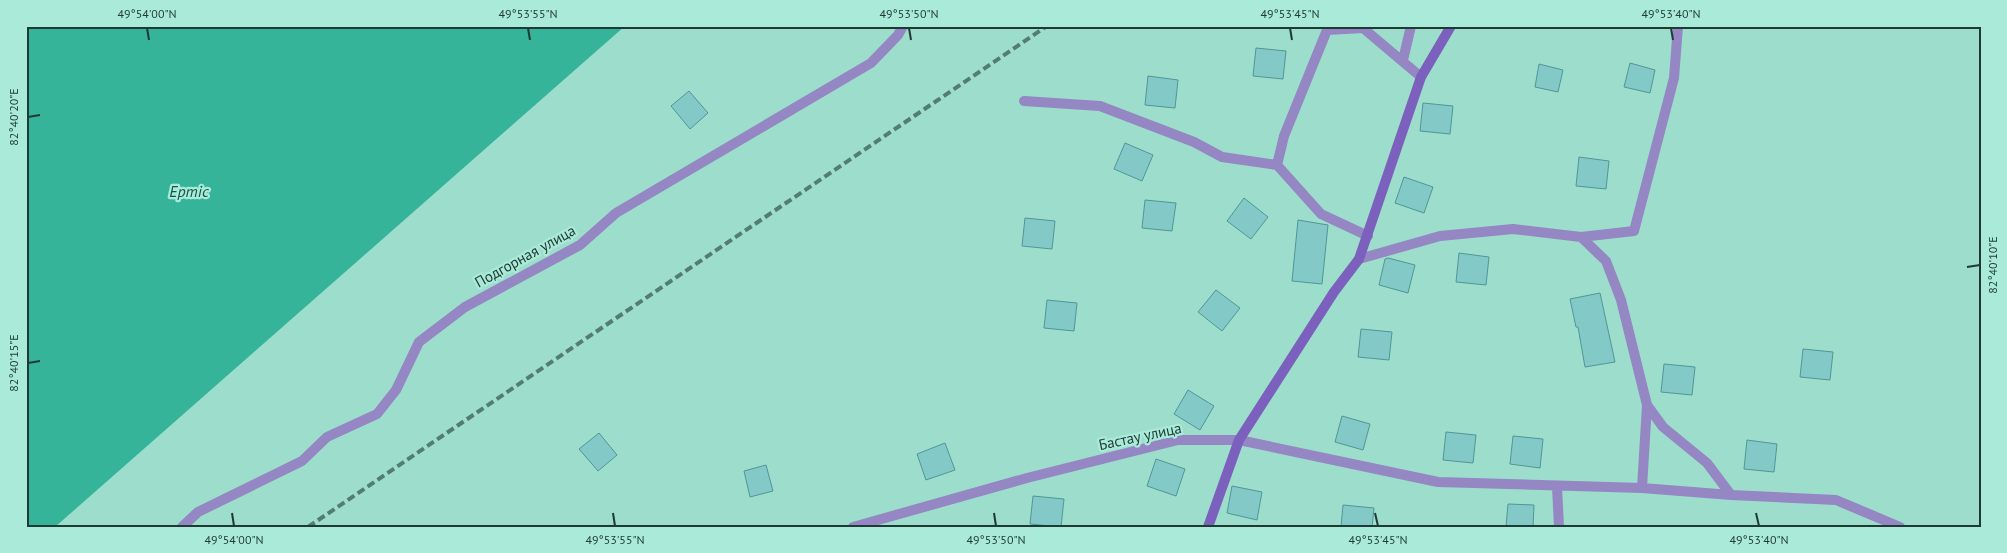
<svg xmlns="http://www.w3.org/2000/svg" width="2007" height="553" font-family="'PT Sans',sans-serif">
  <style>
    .water { fill: #35b499 }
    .building { fill: #83c9c8; stroke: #519696 }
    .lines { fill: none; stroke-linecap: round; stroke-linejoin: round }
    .street { stroke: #9586c4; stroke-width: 10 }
    .secondary { stroke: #7b60bd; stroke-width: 10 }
    .rail { stroke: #537d71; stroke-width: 4; stroke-dasharray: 8 4; stroke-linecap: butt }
    .ticks { fill: none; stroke: #1f3a32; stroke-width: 2 }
    .labels { text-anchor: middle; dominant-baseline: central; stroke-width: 4.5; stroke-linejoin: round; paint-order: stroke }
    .street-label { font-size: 15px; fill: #1f3a32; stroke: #aaead8 }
    .water-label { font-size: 16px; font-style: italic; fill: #135749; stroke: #aaead8 }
    .neatline { fill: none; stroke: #1f3a32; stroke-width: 2 }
    .ticks-label { font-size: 12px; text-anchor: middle; fill: #1f3a32 }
  </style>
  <rect width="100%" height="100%" fill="#9dddcb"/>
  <path class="water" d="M26 26H625L55 527H26Z"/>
  <path class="building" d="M1256 48 1286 51 1283 79 1253 76Z
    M1630 63 1655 70 1650 93 1624 87Z
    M1539 64 1563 70 1558 92 1535 87Z
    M1148 76 1178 80 1175 108 1145 105Z
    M689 91 708 113 690 129 671 106Z
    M1423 103 1453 106 1450 134 1420 131Z
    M1125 143 1153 155 1142 181 1114 169Z
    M1579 157 1609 161 1606 189 1576 186Z
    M1404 177 1433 187 1424 213 1395 203Z
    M1244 198 1268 217 1251 239 1227 221Z
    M1145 200 1176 203 1172 231 1142 228Z
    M1025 218 1055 221 1052 249 1022 246Z
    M1298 220 1328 225 1322 284 1292 281Z
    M1459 253 1489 257 1486 285 1456 282Z
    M1388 258 1415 265 1408 293 1379 285 1385 259Z
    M1216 290 1240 308 1222 331 1198 312Z
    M1600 293 1615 362 1585 367 1578 327H1576L1570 299Z
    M1047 300 1077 303 1074 331 1044 328Z
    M1361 329 1392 332 1389 360 1358 357Z
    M1803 349 1833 352 1830 380 1800 377Z
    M1664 364 1695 367 1692 395 1661 392Z
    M1188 390 1214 406 1200 430 1174 414Z
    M1342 416 1370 424 1363 450 1335 442Z
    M1446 432 1476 435 1473 463 1443 460Z
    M599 433 617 455 598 471 579 449Z
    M1513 436 1543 439 1540 468 1510 464Z
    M1747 440 1777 444 1774 472 1744 469Z
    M945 443 955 470 926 480 917 454Z
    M1156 459 1185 469 1176 496 1147 486Z
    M766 465 773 491 750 497 744 471Z
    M1232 486 1262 492 1257 520 1227 513Z
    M1033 496 1064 499 1061 527 1030 524Z
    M1508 504 1534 505 1533 527H1506Z
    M1343 505 1374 508 1372 527H1341Z"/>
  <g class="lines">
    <path class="street" d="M1403 60 1411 26
      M1024 101 1100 106 1194 142 1222 157 1277 165 1321 214 1368 236
      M1277 165 1284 136 1327 30 1363 28 1421 77
      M1581 237 1634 231 1674 78 1678 26
      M1359 259 1440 236 1513 229 1581 237 1606 261 1621 300 1647 405 1642 488
      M1647 405 1663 427 1707 463 1731 495
      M1557 487 1559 527
      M182 527 198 512 302 461 327 437 377 414 396 390 419 342 465 307 580 245 616 213 871 63 898 35 903 26
      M853 527 1027 478 1178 440H1239L1438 482 1642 488 1731 495 1836 500 1900 527"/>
    <path class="secondary" d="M1208 527 1239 440 1334 292 1359 259 1421 77 1451 26"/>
    <path class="rail" d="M308 527 1047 26"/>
  </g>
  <path class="ticks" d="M147 28 149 40M528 28 530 40M909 28 911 40M1290 28 1292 40M1671 28 1673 40M28 117 40 115M1967 267 1980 265M28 363 40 361M232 513 234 526M613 513 615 526M994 513 996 526M1375 513 1378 526M1756 513 1759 526"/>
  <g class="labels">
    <g class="street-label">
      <text transform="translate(525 256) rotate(-29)">Подгорная улица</text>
      <text transform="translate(1140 436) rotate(-12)">Бастау улица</text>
    </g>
    <g class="water-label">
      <text x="189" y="191">Ертіс</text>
    </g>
  </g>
  <rect width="2007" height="553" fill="none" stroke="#aaead8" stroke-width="55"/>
  <rect x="28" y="28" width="1952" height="498" class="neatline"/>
  <g class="ticks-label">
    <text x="147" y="18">49°54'00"N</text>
    <text x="528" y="18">49°53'55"N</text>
    <text x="909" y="18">49°53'50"N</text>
    <text x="1290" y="18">49°53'45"N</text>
    <text x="1671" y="18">49°53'40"N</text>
    <text transform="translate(14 117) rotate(-90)" y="4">82°40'20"E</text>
    <text transform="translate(1993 265) rotate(-90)" y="4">82°40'10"E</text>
    <text transform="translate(14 363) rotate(-90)" y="4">82°40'15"E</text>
    <text x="234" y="544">49°54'00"N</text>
    <text x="615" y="544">49°53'55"N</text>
    <text x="996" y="544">49°53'50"N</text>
    <text x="1378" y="544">49°53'45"N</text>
    <text x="1759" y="544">49°53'40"N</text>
  </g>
</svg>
